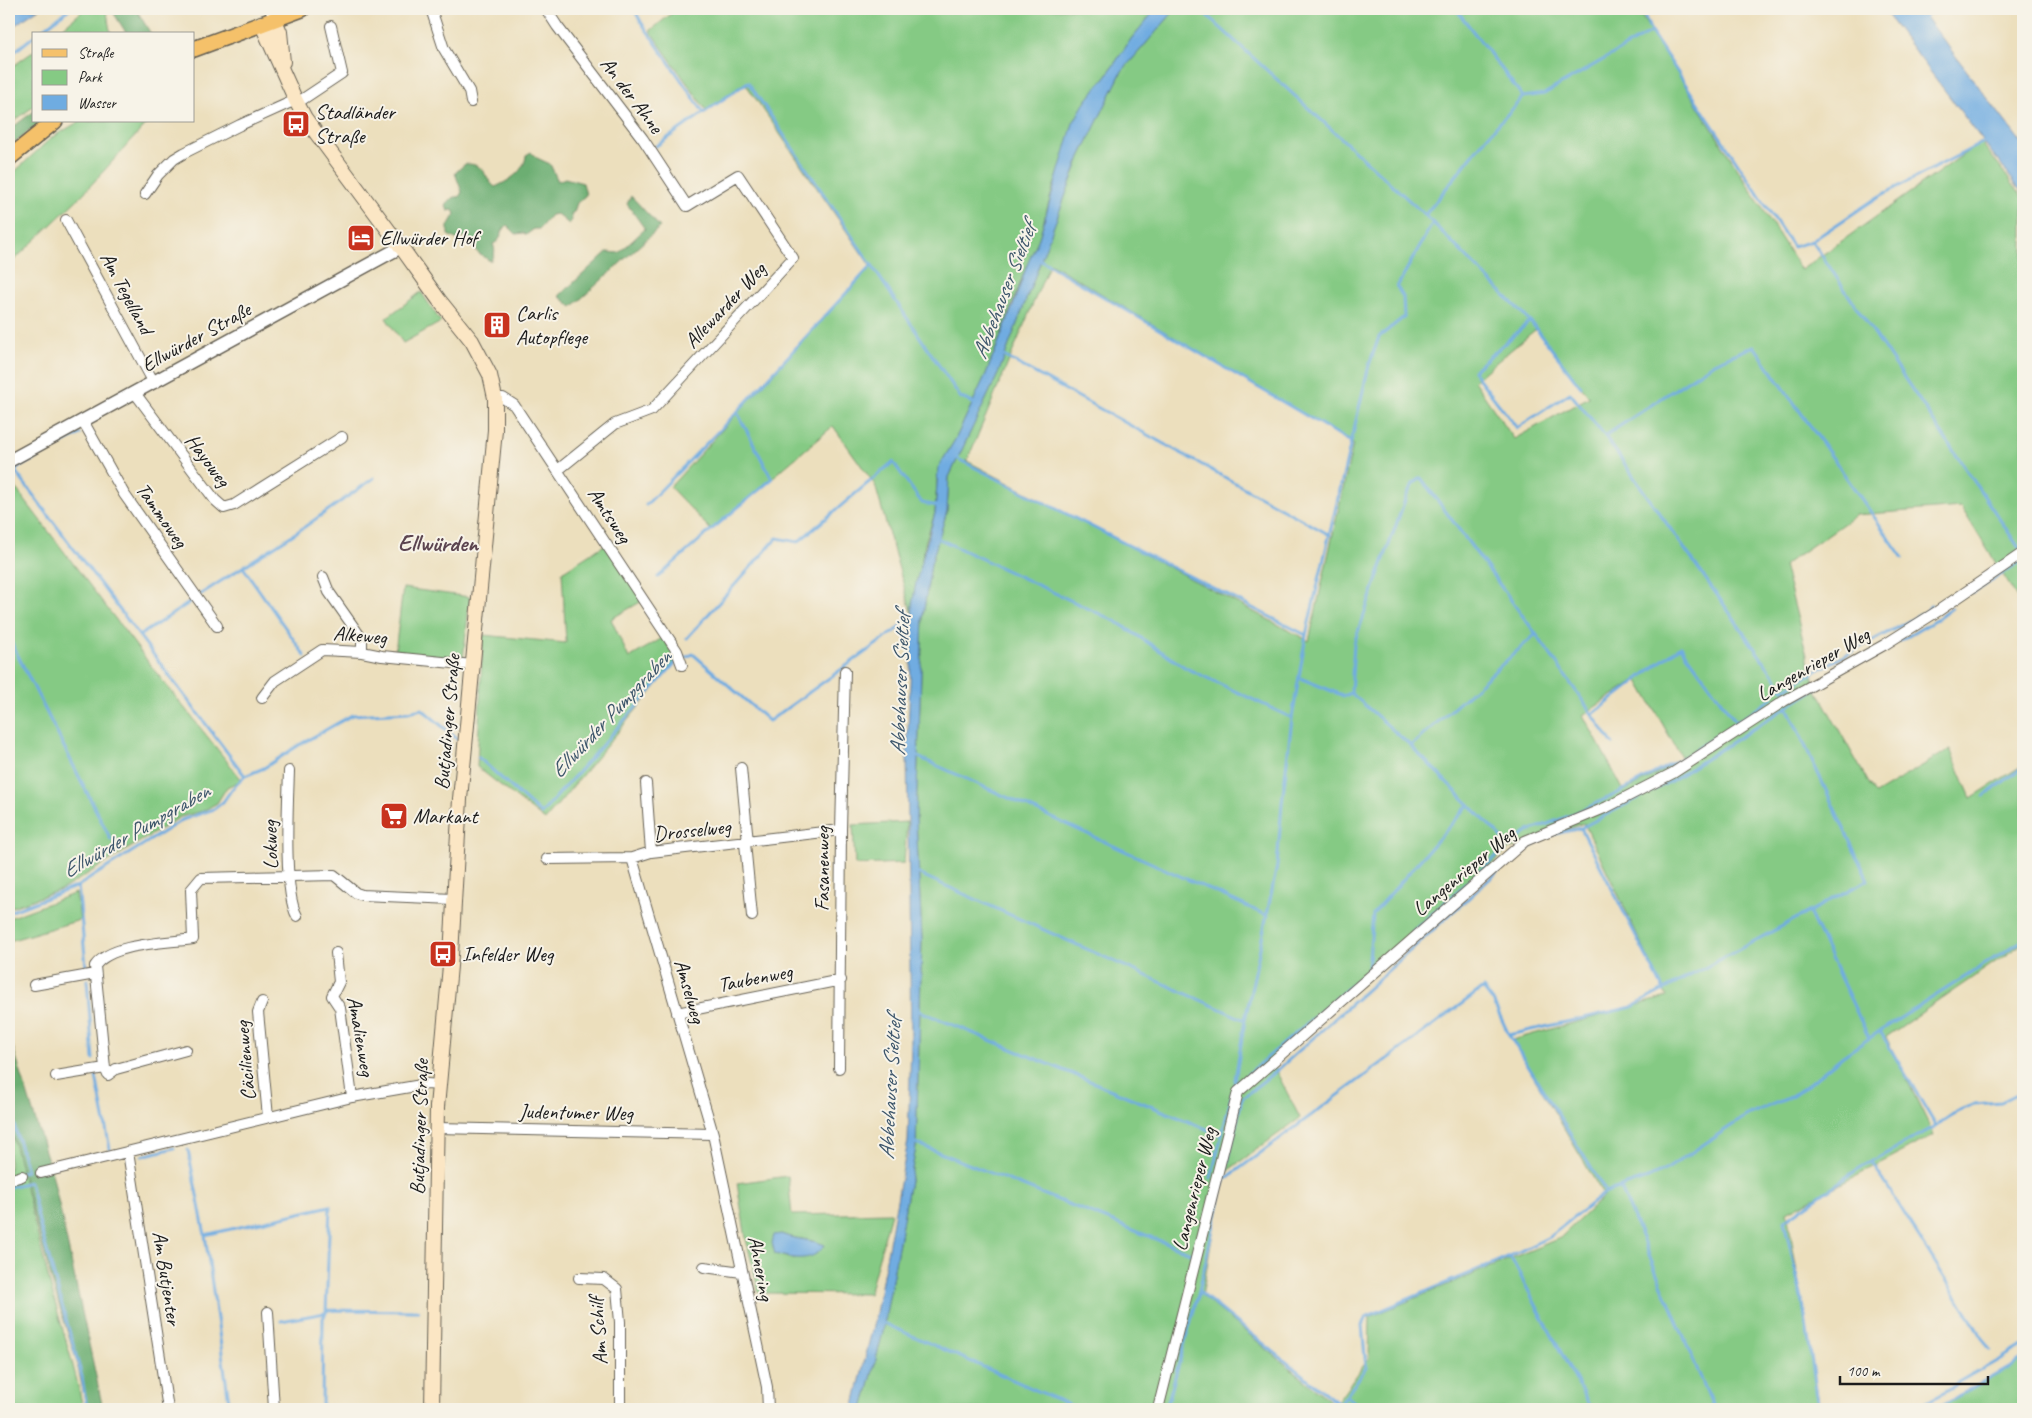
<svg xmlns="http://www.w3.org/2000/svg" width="2032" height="1418" font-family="Caveat,sans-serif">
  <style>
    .green { fill: #85ca84; stroke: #507350; fill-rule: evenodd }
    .forest { fill: #6cae72; stroke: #446547 }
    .water { fill: #6face1; stroke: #46647e }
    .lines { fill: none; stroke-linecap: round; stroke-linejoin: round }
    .stream { stroke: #6face1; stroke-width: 3 }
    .minor-casing { stroke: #656054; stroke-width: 12 }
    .tertiary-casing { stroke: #656054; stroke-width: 15 }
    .secondary-casing { stroke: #656054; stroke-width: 16 }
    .primary-casing { stroke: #656054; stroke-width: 18 }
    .minor { stroke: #fff; stroke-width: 10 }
    .tertiary { stroke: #fff; stroke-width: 12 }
    .secondary { stroke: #fbe6c4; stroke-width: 14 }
    .primary { stroke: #f5c16b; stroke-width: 15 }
    .labels { text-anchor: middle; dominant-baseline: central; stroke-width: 4; stroke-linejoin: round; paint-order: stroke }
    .street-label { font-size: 21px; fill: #1c1c1c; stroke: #f7f3e8 }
    .poi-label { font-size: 21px; fill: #1c1c1c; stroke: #f7f3e8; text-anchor: start }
    .water-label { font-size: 22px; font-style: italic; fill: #3d566b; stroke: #f7f3e8 }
    .quarter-label { font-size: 24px; font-weight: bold; fill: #5c4550; stroke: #f7f3e8 }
  </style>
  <rect width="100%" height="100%" fill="#f7f3e8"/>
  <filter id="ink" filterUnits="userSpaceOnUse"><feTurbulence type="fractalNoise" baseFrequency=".02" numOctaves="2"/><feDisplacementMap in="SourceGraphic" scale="10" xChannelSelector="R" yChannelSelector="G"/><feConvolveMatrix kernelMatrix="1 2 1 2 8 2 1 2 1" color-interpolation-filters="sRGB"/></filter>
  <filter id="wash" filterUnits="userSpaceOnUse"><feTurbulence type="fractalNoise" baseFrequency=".0096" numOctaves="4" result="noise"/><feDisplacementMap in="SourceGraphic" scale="20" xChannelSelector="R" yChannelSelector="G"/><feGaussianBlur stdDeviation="1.12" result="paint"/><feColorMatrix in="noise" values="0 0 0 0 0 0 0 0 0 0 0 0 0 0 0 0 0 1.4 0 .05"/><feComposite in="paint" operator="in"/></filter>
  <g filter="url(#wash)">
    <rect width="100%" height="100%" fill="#ecdfbd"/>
    <path class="green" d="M85 9H105C110 17 107 26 112 34H55Z
      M677 9H1156L1131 39 1107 75 1085 102 1053 188 1039 238 1027 265 986 374 956 438 938 468 935 513 926 540 912 606 913 618 875 485 833 426 711 530 670 487 871 267 745 83 706 110 650 31Z
      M1176 9H1637L1801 270 1981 142 2023 198V607L1961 507 1856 515 1784 565 1815 687 1875 794 1950 749 1971 798 2023 765V943L1886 1037 1934 1135 1787 1212 1820 1409H863L882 1336 916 1147 922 939 916 818 923 616 931 564 947 511 949 477 998 374 1080 157 1122 71ZM1050 263 1353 444 1309 641 967 461ZM1536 329 1589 397 1514 439 1474 381ZM1637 679 1683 760 1624 791 1583 715ZM1584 823 1667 997 1512 1040 1604 1196 1560 1238 1370 1317 1369 1358 1335 1405 1202 1296 1223 1174 1300 1118 1272 1063 1509 849Z
      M34 51V106L9 125V69Z
      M80 121H149L82 195 9 265V177L51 138Z
      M421 292 441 322 403 343 386 318Z
      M14 486 159 676 242 780 227 787 217 803 203 811 180 817 63 889 9 908V489Z
      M606 544 644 600 611 619 629 658 664 637 676 662 545 820 477 767 483 635 566 643 562 572Z
      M403 588 470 597 463 660 395 652Z
      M907 822 904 863 855 865 853 825Z
      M76 893 80 920 9 941V918Z
      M9 1124C24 1177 36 1231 50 1284 61 1326 75 1366 83 1409H9Z
      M788 1176 792 1215 891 1213 869 1294 759 1293 746 1239 737 1183ZM781 1234C795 1240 812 1238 825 1246L793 1259 775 1254 773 1243Z
      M2023 1359V1409H1935Z"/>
    <path class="forest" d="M111 9H136L151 34H127Z
      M34 111V121H43L9 146V130Z
      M531 152 537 158 550 164 558 181 565 178 583 183 586 195 577 203 574 212 571 214 572 220 569 224 557 214 551 215 539 229H534L526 235 524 233 516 234 507 225 501 233C501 238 498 242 493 244 496 251 495 255 490 261L477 252 475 245 466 237H461L458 240 448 235V226L455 214 453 210 448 211 446 206C450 200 452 196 459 197L462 192 455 173 465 164C486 163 483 177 495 187 509 181 525 171 526 155Z
      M631 196 660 227 572 307 559 296 607 252 619 253 645 229 627 204Z
      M9 1034 53 1177 103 1409H87L76 1359 53 1285 9 1124Z"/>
    <path class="water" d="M9 9H39L9 29Z
      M1156 9H1176L1122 71 1080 157 998 374 949 477 947 511 931 564 923 616 916 818 922 939 916 1147 882 1336 863 1409H853L876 1313 908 1141 911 1042 907 752 913 618 912 606 916 582 935 513 938 468 956 438 986 374 1013 306 1027 265 1039 238 1073 123 1085 102 1107 75 1131 39Z
      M1883 9H1920L2023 145V194Z
      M781 1234C796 1240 811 1239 825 1245 813 1263 793 1259 775 1254L772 1243 774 1235Z"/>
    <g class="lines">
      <path class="stream" d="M634 9 641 22 704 113
        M1200 9 1425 215 1530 321 1581 387
        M1456 9 1523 97
        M1642 9 1651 32 1793 247 1812 241 1878 197 1986 141
        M1923 17 1937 9
        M37 34 69 9
        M9 56 34 36
        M656 146 748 82 961 398 976 404
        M1425 215 1486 138 1523 97 1544 94 1651 32
        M1812 241 2019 548
        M1039 259 1351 442
        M1530 321 1473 371 1517 428 1570 393 1605 436 1784 690C1830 661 1880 638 1927 611L1931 605
        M1002 355 1330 535
        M1605 436 1714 363 1754 346 1903 558
        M954 457 1306 635
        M15 471 245 776
        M9 477 19 467 80 434
        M646 505 737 412 872 265
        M935 537 1117 622 1186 668 1292 718
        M243 567 305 656
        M658 577 711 530 772 479 737 412
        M1973 593 2023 560
        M201 594 303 528 374 478
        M139 636 192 601
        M9 638 111 840
        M687 638 777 538 798 542 893 462 922 503 938 506
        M1900 641 1936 620 1952 608
        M1300 678 1344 696 1351 693 1411 746 1509 845
        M1351 693 1354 643 1406 497 1413 484 1421 478 1536 634 1613 744
        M1593 714 1681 646 1737 723
        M1411 746 1536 634
        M916 756 1268 916
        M478 757 541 814 676 662 693 654 769 721 916 616
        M1983 797 2023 767
        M1581 828 1664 991
        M1550 835 1581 828 1671 781 1817 688
        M917 873 1245 1020
        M78 886 86 966
        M9 912 78 886 182 820 214 809 223 802 232 789 245 776 264 768 299 745 352 715 408 712 422 709 457 739
        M1809 912 1869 1038
        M1413 931 1509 845 1529 831 1569 816 1616 794 1688 755 1773 698
        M87 980 93 1059
        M917 1010 1221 1135
        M1880 1031 1936 1126
        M1509 1035 1632 1007 1868 880 1787 707
        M96 1076 110 1149
        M1234 1086 1368 971 1373 914 1469 804
        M9 1106 27 1171 21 1172
        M913 1142 1193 1254
        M188 1150 205 1235 330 1206 326 1313 323 1318 322 1409
        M142 1156 174 1148
        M1872 1162 1990 1350
        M1211 1178 1234 1086 1245 1020 1277 866 1282 803 1292 718 1306 635 1369 365 1379 337 1404 317 1403 297 1397 287 1432 224
        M1224 1180 1483 988 1493 1001 1509 1035 1606 1192
        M9 1187 30 1182 40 1226 82 1377 87 1409
        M1621 1188 1714 1409
        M205 1235 230 1409
        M1510 1256 1591 1409
        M1199 1292 1340 1405
        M326 1310 418 1311
        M281 1321 325 1313
        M881 1322 1079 1409
        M1347 1396 1362 1409
        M1166 1409 1199 1292 1242 1098 1281 1067 1513 858 1544 838
        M1337 1409 1366 1368 1362 1325 1366 1317 1510 1256 1549 1237 1606 1192 1648 1178 1667 1169 1749 1114 1786 1099 1804 1088 1843 1056 1880 1031 2023 940
        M1819 1409 1803 1304 1784 1221 1858 1169 1936 1126 1956 1112 1974 1104 2001 1102 2023 1091
        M1913 1409 2023 1346
        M1935 1409 2023 1359"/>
    </g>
  </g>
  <g filter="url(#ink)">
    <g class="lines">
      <defs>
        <path id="minor" d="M270 9 274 18
          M431 9 444 49 469 91 471 102
          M546 9 557 26 643 139 687 206 738 175 793 258 652 410 615 424 558 470
          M145 194 158 175 174 159 184 153 240 125 289 103 303 99 342 73 331 26
          M66 220 154 383
          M135 393 215 500 224 508 234 505 342 437
          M495 398H503L514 405 677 651 682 665
          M83 421 124 494 217 626
          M323 577 329 592 362 639V652
          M262 698 275 681 322 650 362 652 382 656 473 665
          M741 768 748 842
          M289 771C288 801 283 892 297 916
          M646 783 651 852
          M745 843 752 916
          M632 858 713 1134 767 1387 768 1409
          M547 859 632 858 651 852 841 830
          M336 953 339 982 332 996 340 1008 352 1097
          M34 985 95 974
          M262 1002 258 1012 268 1117
          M677 1013 841 980
          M186 1050 116 1069 108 1075 105 1068 95 966C111 943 166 943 193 939L191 890 201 878 334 875 356 893 362 895 453 899
          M839 1068 841 830 845 671
          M56 1076 105 1068
          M437 1128 713 1134
          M128 1152 168 1409
          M41 1173 352 1097 427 1084 439 1085
          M9 1180 22 1176
          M704 1267 742 1272
          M579 1278 604 1279 617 1289 620 1322V1409
          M268 1312 274 1409
          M1158 1409 1238 1092 1525 841 1607 807 1673 773 1784 701 1884 645 1938 611 2023 553"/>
        <path id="tertiary" d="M9 461 401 247"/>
        <path id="secondary" d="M274 18 280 32 283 62
          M261 23 296 101 305 118 401 247 439 300 472 341 490 375 495 398V430L460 799 451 955 437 1107 432 1409"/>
        <path id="primary" d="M194 49 302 9
          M9 158 55 121"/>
      </defs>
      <use href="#minor" class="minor-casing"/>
      <use href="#tertiary" class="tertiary-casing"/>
      <use href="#secondary" class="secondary-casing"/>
      <use href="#primary" class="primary-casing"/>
      <use href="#minor" class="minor"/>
      <use href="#tertiary" class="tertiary"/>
      <use href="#secondary" class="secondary"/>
      <use href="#primary" class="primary"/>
    </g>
  </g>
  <defs>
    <symbol id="bus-square" viewBox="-11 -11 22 22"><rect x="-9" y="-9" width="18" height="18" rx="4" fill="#c8321e" stroke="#f7f3e8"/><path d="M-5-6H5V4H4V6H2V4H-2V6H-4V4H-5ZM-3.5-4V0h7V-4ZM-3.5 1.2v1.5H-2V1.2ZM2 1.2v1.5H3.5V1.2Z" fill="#fff"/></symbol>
    <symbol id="hotel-square" viewBox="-11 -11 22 22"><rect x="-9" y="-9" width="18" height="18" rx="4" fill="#c8321e" stroke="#f7f3e8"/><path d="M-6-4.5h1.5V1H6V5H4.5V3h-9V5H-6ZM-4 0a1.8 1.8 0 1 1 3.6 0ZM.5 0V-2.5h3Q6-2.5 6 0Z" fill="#fff"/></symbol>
    <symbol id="building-square" viewBox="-11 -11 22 22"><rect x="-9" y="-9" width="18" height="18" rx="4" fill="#c8321e" stroke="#f7f3e8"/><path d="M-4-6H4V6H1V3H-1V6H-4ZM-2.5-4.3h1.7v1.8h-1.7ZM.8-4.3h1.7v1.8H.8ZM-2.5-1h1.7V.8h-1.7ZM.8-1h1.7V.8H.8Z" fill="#fff"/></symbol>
    <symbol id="supermarket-square" viewBox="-11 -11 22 22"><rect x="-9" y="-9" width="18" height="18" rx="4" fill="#c8321e" stroke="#f7f3e8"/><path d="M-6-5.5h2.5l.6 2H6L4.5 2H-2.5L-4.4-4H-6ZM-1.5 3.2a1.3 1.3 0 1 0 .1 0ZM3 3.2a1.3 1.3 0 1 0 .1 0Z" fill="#fff"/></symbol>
  </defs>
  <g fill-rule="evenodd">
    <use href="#bus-square" x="280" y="108" width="32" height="32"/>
    <use href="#hotel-square" x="345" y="222" width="32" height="32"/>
    <use href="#building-square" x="481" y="309" width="32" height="32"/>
    <use href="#supermarket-square" x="378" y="800" width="32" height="32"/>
    <use href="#bus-square" x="427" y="938" width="32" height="32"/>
  </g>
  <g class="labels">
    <g class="street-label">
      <text transform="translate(632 95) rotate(53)">An der Ahne</text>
      <text transform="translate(127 293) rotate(62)">Am Tegelland</text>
      <text transform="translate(725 305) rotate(-47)">Allewarder Weg</text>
      <text transform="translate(196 337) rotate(-29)">Ellwürder Straße</text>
      <text transform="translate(208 460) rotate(53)">Hayoweg</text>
      <text transform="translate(162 515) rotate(55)">Tammoweg</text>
      <text transform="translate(610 515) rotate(57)">Amtsweg</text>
      <text transform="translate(360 635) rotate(5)">Alkeweg</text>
      <text transform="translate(1813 664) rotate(-30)">Langenrieper Weg</text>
      <text transform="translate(447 722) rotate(-85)">Butjadinger Straße</text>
      <text transform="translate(692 830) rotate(-6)">Drosselweg</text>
      <text transform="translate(270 845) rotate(-92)">Lokweg</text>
      <text transform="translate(822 869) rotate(-90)">Fasanenweg</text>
      <text transform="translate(1464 871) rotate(-40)">Langenrieper Weg</text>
      <text transform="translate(755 978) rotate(-11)">Taubenweg</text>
      <text transform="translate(690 991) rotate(74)">Amselweg</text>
      <text transform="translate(361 1036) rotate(80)">Amalienweg</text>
      <text transform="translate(245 1061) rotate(-95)">Cäcilienweg</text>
      <text transform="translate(576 1112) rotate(1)">Judentumer Weg</text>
      <text transform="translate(419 1127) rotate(-88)">Butjadinger Straße</text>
      <text transform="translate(1194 1189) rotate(-76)">Langenrieper Weg</text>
      <text transform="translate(761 1268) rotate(79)">Ahnering</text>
      <text transform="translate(167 1278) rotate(81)">Am Butjenter</text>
      <text transform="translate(598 1331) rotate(-94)">Am Schilf</text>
    </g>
    <g class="poi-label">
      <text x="315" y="112">Stadländer<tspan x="315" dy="24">Straße</tspan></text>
      <text x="380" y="238">Ellwürder Hof</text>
      <text x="516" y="313">Carlis<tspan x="516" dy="24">Autopflege</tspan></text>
      <text x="413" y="816">Markant</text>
      <text x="462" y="954">Infelder Weg</text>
    </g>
    <g class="water-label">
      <text transform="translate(1004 291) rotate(-69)">Abbehauser Sieltief</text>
      <text transform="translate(900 684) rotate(-88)">Abbehauser Sieltief</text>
      <text transform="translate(611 714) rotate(-47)">Ellwürder Pumpgraben</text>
      <text transform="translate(136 831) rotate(-30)">Ellwürder Pumpgraben</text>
      <text transform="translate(890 1088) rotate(-87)">Abbehauser Sieltief</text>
    </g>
    <g class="quarter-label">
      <text x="438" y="543">Ellwürden</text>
    </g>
  </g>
  <rect width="2032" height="1418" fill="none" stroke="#f7f3e8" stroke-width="30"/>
  <rect x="32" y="32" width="162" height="90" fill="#f7f3e8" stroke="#9f9d96"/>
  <rect x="42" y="49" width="25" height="8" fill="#f5c16b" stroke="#9f9d96"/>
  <text x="78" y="58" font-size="15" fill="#1c1c1c">Straße</text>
  <rect x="42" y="70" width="25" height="15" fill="#85ca84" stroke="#9f9d96"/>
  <text x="78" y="82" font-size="15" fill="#1c1c1c">Park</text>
  <rect x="42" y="95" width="25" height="15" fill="#6face1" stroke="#9f9d96"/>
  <text x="78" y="108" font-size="15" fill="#1c1c1c">Wasser</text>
  <path d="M1840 1376v8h148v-8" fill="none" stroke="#1c1c1c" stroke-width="2.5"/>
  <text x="1847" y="1376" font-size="15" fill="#1c1c1c" stroke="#f7f3e8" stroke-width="4" paint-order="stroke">100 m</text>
</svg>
